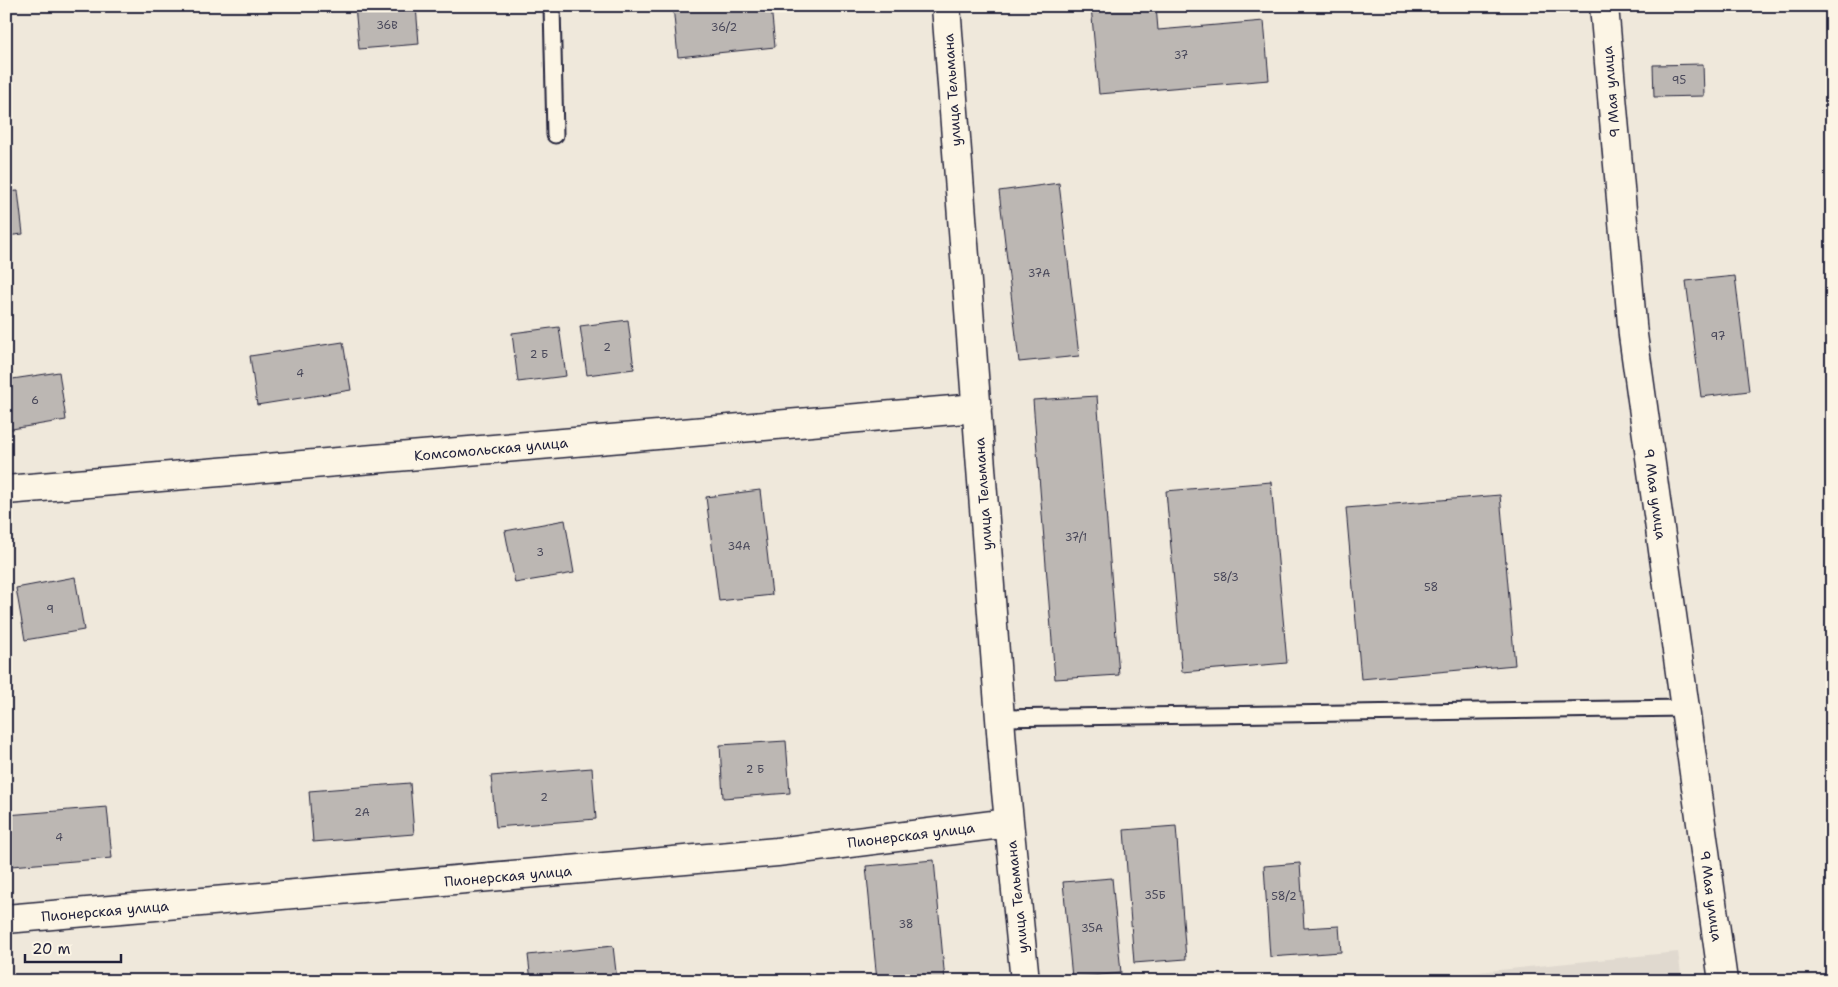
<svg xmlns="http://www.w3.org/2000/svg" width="1838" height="987" font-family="'Shantell Sans',sans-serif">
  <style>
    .built { fill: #e0d9cf }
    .building { fill: #bcb7b3; stroke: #22223b }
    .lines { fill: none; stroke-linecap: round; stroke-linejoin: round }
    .lane-casing { stroke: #22223b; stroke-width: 19 }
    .street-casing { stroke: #22223b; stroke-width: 31 }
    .secondary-casing { stroke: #22223b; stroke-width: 31 }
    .lane { stroke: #fcf5e5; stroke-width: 15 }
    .street { stroke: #fcf5e5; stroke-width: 28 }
    .secondary { stroke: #fcf5e5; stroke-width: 28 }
    .labels { text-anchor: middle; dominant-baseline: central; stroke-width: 4; stroke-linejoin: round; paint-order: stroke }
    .number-label { font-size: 11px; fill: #484759 }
    .street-label { font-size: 14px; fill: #22223b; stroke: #fcf5e5 }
  </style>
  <rect width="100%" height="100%" fill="#efe8db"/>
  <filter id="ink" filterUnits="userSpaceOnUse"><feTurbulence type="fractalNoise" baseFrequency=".02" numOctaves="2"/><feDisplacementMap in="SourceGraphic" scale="10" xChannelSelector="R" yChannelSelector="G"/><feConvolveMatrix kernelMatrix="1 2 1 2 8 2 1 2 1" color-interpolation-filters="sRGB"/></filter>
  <g filter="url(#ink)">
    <path class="built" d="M1678 952 1682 981H1389Z"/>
    <path class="building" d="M355 6H416L419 44 359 49Z
      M673 6H771L775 47 678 57Z
      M1091 6H1156L1158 30 1264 21 1269 80 1099 94Z
      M1703 64 1704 96 1654 97 1653 65Z
      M6 66 9 98H6Z
      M1059 183 1079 356 1019 362 999 191Z
      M18 191 23 234 6 236V192Z
      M1735 276 1749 391 1701 397 1686 281Z
      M628 320 634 369 587 375 580 326Z
      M559 327 566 376 518 382 512 333Z
      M343 342 351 390 257 405 250 356Z
      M59 372 66 420 6 430V380Z
      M1097 396 1119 675 1055 679 1033 400Z
      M1271 482 1287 663 1182 672 1166 491Z
      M760 490 772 595 719 601 706 497Z
      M1500 495 1515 665 1361 679 1346 508Z
      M565 520 574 573 515 583 505 531Z
      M75 577 84 630 25 640 16 588Z
      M786 741 790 793 723 798 720 745Z
      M592 768 596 819 496 827 491 776Z
      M410 783 414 834 313 842 309 791Z
      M107 807 112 858 11 866 7 815Z
      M1176 826 1186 959 1134 963 1124 830Z
      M934 860 945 981H877L866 866Z
      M1300 863 1304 928 1339 926 1341 952 1270 957 1264 866Z
      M1112 878 1121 973 1072 978 1063 882Z
      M613 946 617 981H531L528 955Z"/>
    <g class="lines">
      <defs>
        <path id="lane" d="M552 6 555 135
          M1000 718 1685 708"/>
        <path id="street" d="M946 6 1004 771 1025 981
          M6 490 977 408
          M6 919 777 852 1009 823"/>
        <path id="secondary" d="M1604 6 1633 335 1723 981"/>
      </defs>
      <use href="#lane" class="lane-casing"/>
      <use href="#street" class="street-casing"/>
      <use href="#secondary" class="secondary-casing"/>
      <use href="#lane" class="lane"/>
      <use href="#street" class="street"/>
      <use href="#secondary" class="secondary"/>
    </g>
  </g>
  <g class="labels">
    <g class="number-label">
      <text x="387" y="25">36В</text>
      <text x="724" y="27">36/2</text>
      <text x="1181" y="55">37</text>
      <text x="1679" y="80">95</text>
      <text x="1039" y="273">37А</text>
      <text x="1718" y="336">97</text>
      <text x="607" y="347">2</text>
      <text x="539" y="354">2 Б</text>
      <text x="300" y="373">4</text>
      <text x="35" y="400">6</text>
      <text x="1076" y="537">37/1</text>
      <text x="739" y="546">34А</text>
      <text x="540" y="552">3</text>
      <text x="1226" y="577">58/3</text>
      <text x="1431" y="587">58</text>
      <text x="50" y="609">9</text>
      <text x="755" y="769">2 Б</text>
      <text x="544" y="797">2</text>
      <text x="362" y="812">2А</text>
      <text x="59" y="837">4</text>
      <text x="1155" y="895">35Б</text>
      <text x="1284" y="896">58/2</text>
      <text x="906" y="924">38</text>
      <text x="1092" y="928">35А</text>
    </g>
    <g class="street-label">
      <text transform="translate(952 90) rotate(-94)">улица Тельмана</text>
      <text transform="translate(1611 92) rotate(-95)">9 Мая улица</text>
      <text transform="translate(491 449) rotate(-5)">Комсомольская улица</text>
      <text transform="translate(983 494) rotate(-94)">улица Тельмана</text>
      <text transform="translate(1655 494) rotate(82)">9 Мая улица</text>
      <text transform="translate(911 835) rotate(-7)">Пионерская улица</text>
      <text transform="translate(508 876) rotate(-5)">Пионерская улица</text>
      <text transform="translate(1711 896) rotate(82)">9 Мая улица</text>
      <text transform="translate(1017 897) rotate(-96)">улица Тельмана</text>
      <text transform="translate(105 911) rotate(-5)">Пионерская улица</text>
    </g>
  </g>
  <rect width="1838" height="987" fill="none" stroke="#fcf5e5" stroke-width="25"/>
  <rect x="12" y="12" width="1813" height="962" fill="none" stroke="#22223b" stroke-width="2" filter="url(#ink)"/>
  <path d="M25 954v8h96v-8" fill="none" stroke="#22223b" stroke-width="2.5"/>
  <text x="32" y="954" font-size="15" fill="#22223b" stroke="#fcf5e5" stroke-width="4" paint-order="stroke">20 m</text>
</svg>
